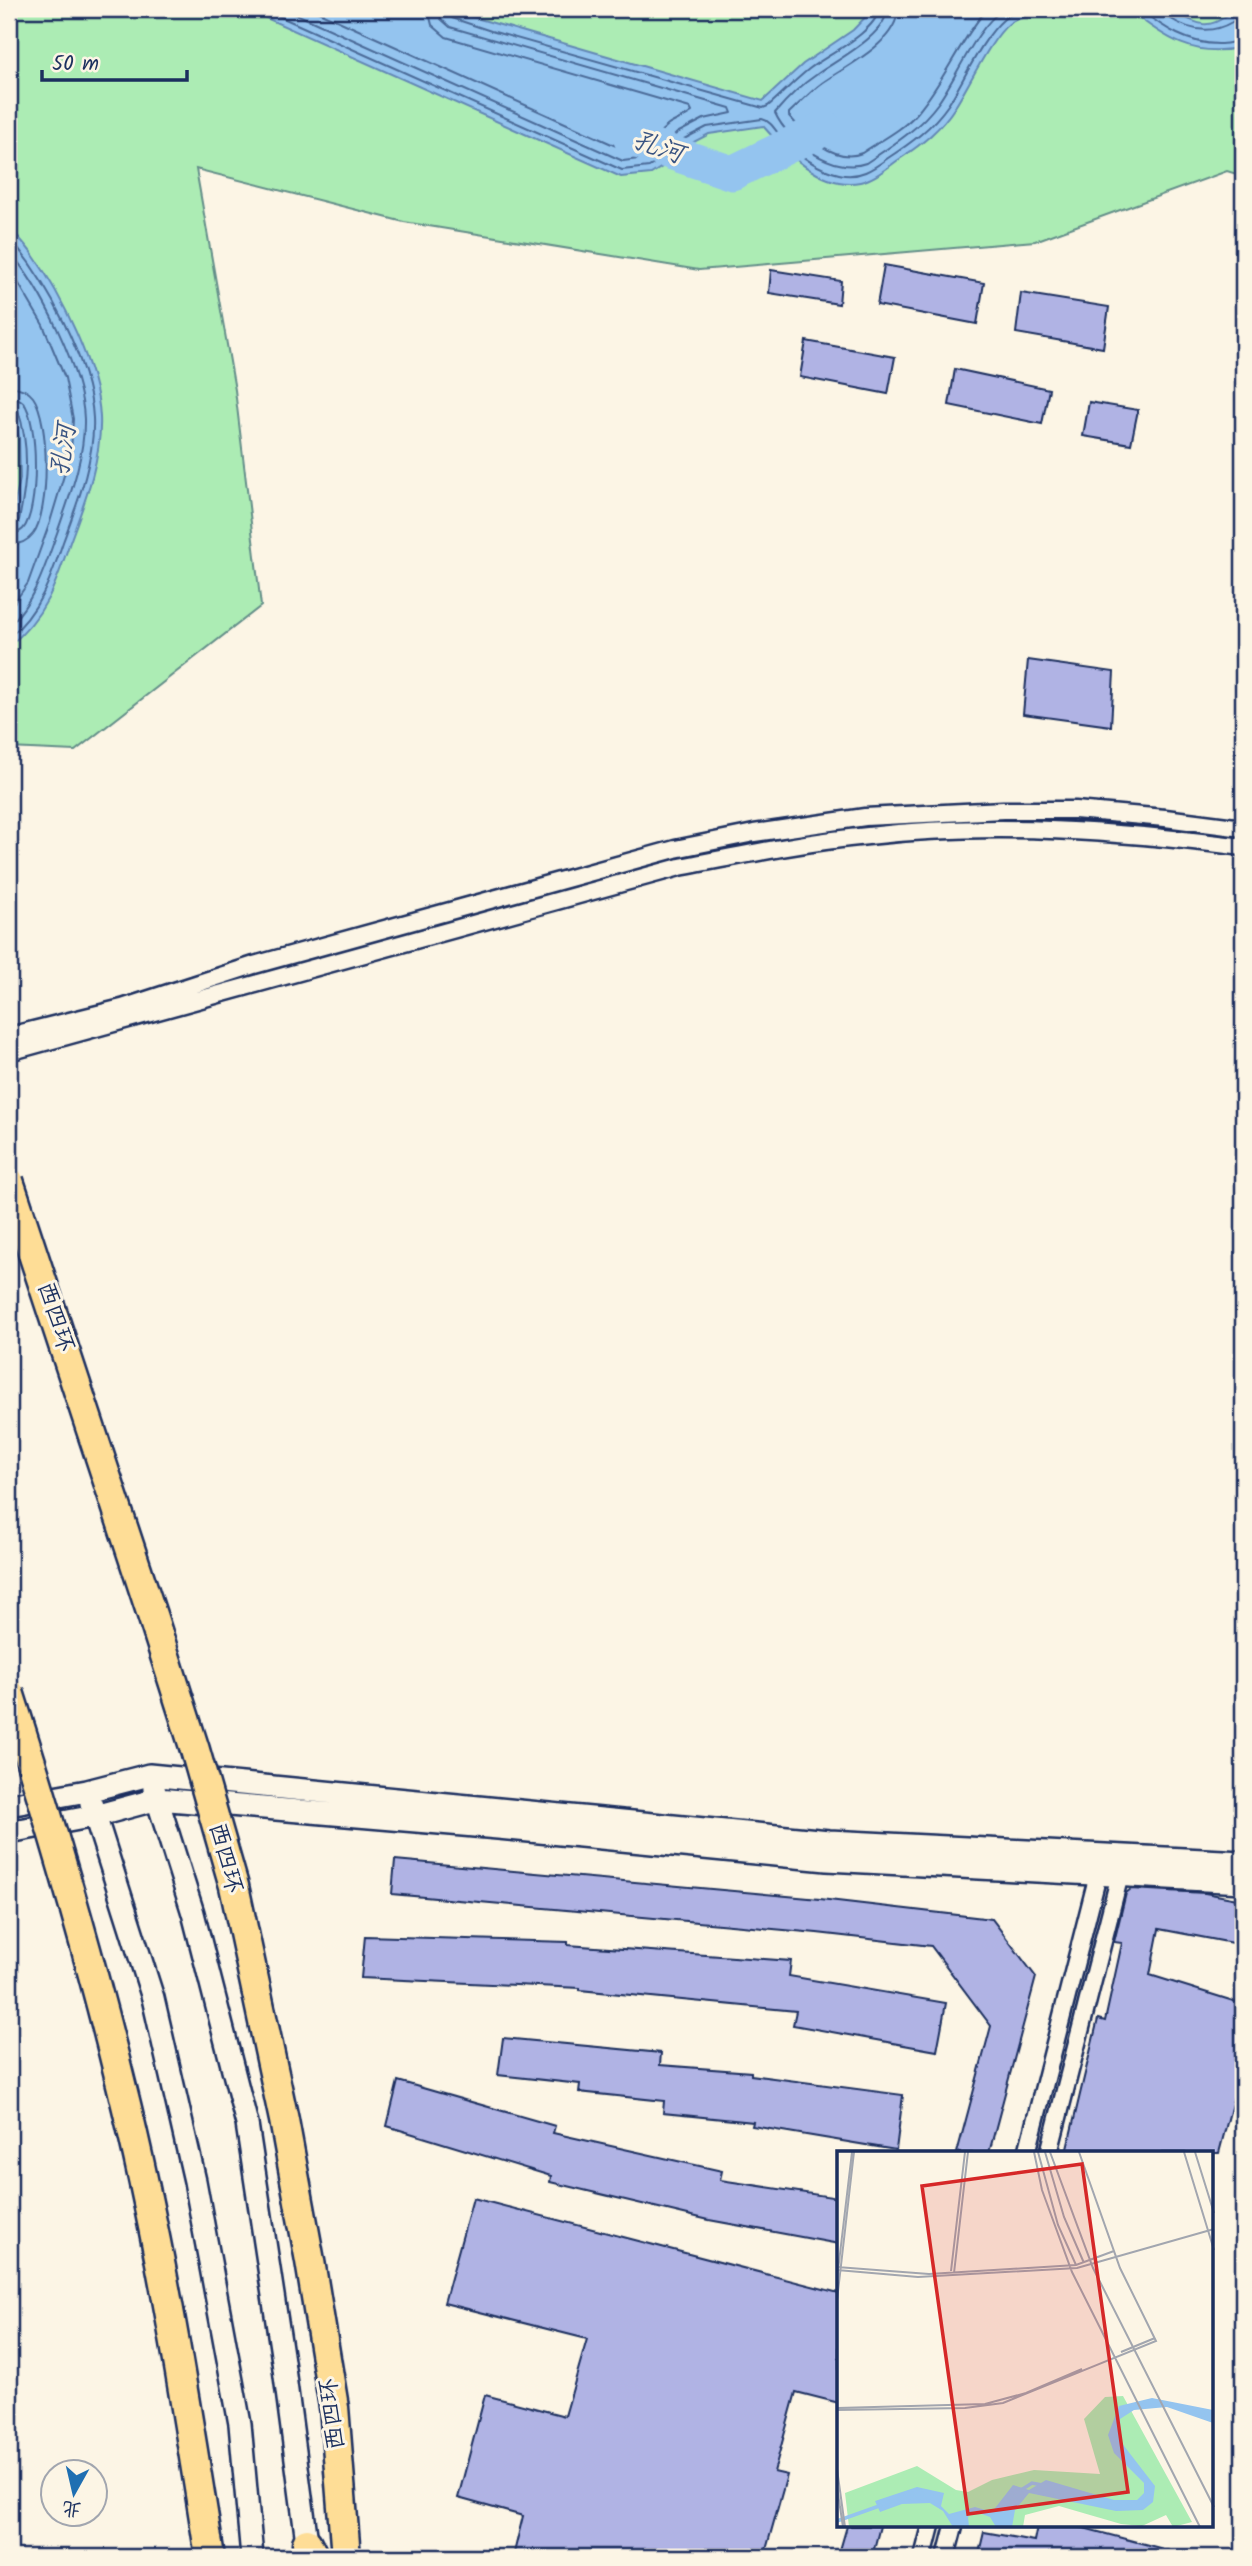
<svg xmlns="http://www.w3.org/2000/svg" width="1252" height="2566" font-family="Kalam,'LXGW WenKai TC',sans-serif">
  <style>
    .green { fill: #acecb4; stroke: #648e89; stroke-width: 2 }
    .water { fill: #94c4ef; stroke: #6488b5; stroke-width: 2 }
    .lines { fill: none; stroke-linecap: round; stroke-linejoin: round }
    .shore { stroke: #4b6b98; stroke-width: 2 }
    .river { stroke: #94c4ef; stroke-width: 35 }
    .building { fill: #b0b3e4; stroke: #1b2f5e; stroke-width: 2 }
    .street-casing { stroke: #1b2f5e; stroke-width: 21 }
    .secondary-casing { stroke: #1b2f5e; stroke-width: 26 }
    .highway-casing { stroke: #1b2f5e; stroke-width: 33 }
    .street { stroke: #fcf5e5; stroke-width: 16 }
    .secondary { stroke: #fcf5e5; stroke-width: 21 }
    .highway { stroke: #fedd96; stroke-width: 28 }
    .highway-bridge-casing { stroke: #1b2f5e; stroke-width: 33; stroke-linecap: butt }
    .highway-bridge { stroke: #fedd96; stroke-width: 28 }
    .labels { text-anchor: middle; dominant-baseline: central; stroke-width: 6; stroke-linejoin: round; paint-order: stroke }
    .street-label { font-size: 24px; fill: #1b2f5e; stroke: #fcf5e5 }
    .water-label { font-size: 26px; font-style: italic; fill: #395482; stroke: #fcf5e5 }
    .inset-river { fill: none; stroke: #94c4ef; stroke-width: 3.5 }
    .inset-road { fill: none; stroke: #a2a6af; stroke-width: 2 }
    .view { fill: #d62828; fill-opacity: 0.15; stroke: #d62828; stroke-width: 3.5 }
    .inset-edge { fill: none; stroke: #1b2f5e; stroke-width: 3.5 }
  </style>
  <rect width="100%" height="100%" fill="#fcf5e5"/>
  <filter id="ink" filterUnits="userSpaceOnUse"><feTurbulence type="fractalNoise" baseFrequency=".0143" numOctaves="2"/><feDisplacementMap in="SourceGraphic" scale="14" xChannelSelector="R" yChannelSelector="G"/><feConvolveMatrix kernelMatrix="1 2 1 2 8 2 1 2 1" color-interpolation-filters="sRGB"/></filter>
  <g filter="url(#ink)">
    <path class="green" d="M9 9H1243V176L1227 171 1035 241 699 270 404 222 196 169 235 390 261 606 75 751 9 748Z"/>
    <path class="water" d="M246 9H445L763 101 803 64 853 30 873 9H1058L1057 16C1042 17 1023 14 1010 23 992 36 968 87 955 107 941 129 922 144 901 158 888 167 875 179 860 182 821 190 785 151 763 126L709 134 684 147 670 162 651 174 621 177Z
      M1128 9C1140 9 1156 6 1167 9 1179 12 1189 22 1203 24 1220 26 1229 9 1243 9V47C1195 59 1164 38 1128 9Z
      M9 226C17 236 26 245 33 255 61 294 98 369 100 417 102 459 84 504 70 542 56 584 45 617 9 646V528L20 479 19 438 9 401Z"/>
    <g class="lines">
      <path class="shore" d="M263 9 622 170 649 167 665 157 680 141 707 127 762 119C771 121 775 130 781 137 796 153 817 169 839 174 859 179 873 169 888 158 911 143 932 128 948 105 964 80 982 38 1004 19 1017 8 1034 11 1050 9
        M285 9 623 161 646 158 660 150 677 133 704 119 732 113 730 108 450 27 441 19 438 9
        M312 9 625 150C650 148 650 140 667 126 675 120 684 118 692 112L690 108 446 37 432 25 428 9
        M447 9 448 14 452 18 491 31 763 108 768 106C782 94 795 80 809 69 827 55 876 32 879 9
        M887 9C886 36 836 60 816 75 801 85 786 100 775 113 788 142 834 175 866 163 893 145 919 129 938 103 957 77 977 25 1004 9
        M898 9C897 43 846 66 822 83 810 92 800 103 789 113V116C806 136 834 164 862 153 880 141 904 129 918 112 945 80 960 40 987 9
        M1139 9C1164 28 1189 45 1221 44 1228 44 1236 41 1243 40
        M1166 9 1168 17C1189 31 1210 35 1232 22 1238 18 1241 16 1242 9
        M9 237C46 280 90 361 93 418 95 459 77 504 63 542 51 578 39 613 9 637
        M9 251C41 288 82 369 84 419 85 457 69 498 57 533 44 569 36 598 9 626
        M9 267 43 325 65 378 73 419 71 452 50 522 28 583 9 610
        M9 386C18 387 27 389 33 397 50 420 50 512 33 534 27 542 18 545 9 545
        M9 397C15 397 19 398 23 402 39 420 39 512 23 529 19 533 15 534 9 534
        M9 406 18 410C30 447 27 482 19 520L15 525 9 526"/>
      <path class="river" d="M631 139 732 173 825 128"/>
    </g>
    <path class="building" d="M884 265 984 283 977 324 877 305Z
      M771 270 841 281 839 304 769 293Z
      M1021 293 1109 307 1103 348 1016 333Z
      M806 341 895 357 888 394 800 377Z
      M955 369 1049 389 1042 424 949 405Z
      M1089 402 1138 410 1131 444 1083 436Z
      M1028 660 1114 672 1111 726 1023 714Z
      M395 1860 820 1899 992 1919 1036 1977 989 2153H957L991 2026 931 1946 817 1933 392 1894Z
      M1131 1889 1205 1893 1243 1900V1945L1159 1929 1150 1975 1243 2004V2062L1219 2153H1066L1098 2019 1105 2021 1122 1943 1114 1942 1126 1893Z
      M365 1936 568 1942V1945L791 1961 789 1976 946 2003 937 2051 793 2025 796 2011 580 1990V1988L361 1978Z
      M503 2038 661 2053 660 2065 751 2072V2075L903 2095 896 2150 752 2126 753 2122 663 2113 664 2101 579 2092 580 2084 498 2075Z
      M398 2081 555 2126 553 2133 722 2171 720 2180 839 2198V2244L709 2220 550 2182 551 2176 387 2126Z
      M473 2198 839 2293V2403L796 2392 774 2472 787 2475 764 2557H513L523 2516 458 2498 485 2395 565 2416 587 2339 444 2303Z
      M847 2526H880L872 2557H838Z
      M1037 2526H1076L1175 2552 1174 2557H978L984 2532 1034 2541Z"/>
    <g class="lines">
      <defs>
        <path id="street" d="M9 1036 122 1008 254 965 675 849 754 833 865 817 1003 810H1075L1165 818 1243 828
          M9 1052 680 867C742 855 805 842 868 836 994 822 1118 831 1243 847
          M1027 2153 1101 1863
          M1049 2153 1122 1867
          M923 2557 931 2526
          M946 2557 954 2526"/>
        <path id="secondary" d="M154 1789 193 1913 247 2124 283 2361 309 2557
          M91 1803 153 1998 195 2181 240 2424 252 2557
          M9 1805 87 1791 149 1775 829 1841 1243 1862
          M9 1832 95 1816 158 1799 498 1828 827 1860 1243 1882"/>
        <path id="highway" d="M307 2543 314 2557"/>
      </defs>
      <use href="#street" class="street-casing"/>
      <use href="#secondary" class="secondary-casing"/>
      <use href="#highway" class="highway-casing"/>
      <use href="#street" class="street"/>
      <use href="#secondary" class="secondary"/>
      <use href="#highway" class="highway"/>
      <defs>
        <path id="highway-bridge" d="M9 1181 153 1618 195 1750 234 1886 284 2120 310 2261 334 2407 346 2557
          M9 1692C50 1821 89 1952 121 2084 160 2240 185 2399 210 2557"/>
      </defs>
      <use href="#highway-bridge" class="highway-bridge-casing"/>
      <use href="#highway-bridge" class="highway-bridge"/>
    </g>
  </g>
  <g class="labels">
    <g class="street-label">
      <text transform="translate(55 1317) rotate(72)">西四环</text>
      <text transform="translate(225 1858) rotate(75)">西四环</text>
      <text transform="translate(333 2414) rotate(-97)">西四环</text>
    </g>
    <g class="water-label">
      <text transform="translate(658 148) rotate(19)">孔河</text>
      <text transform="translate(64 450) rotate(-82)">孔河</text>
    </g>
  </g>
  <g transform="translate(837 2151)">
    <rect width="376" height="376" fill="#fcf5e5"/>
    <path d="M286 245 355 371 336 376 329 364 305 375 284 373 222 355 188 364 186 376H12L8 342 80 315 119 339 131 341 155 329 197 319 263 323 247 268 268 246Z" fill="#acecb4"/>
    <path d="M315 247 376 259V272L330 256 297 259 283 268 284 291 318 335 316 351 306 359 279 360 192 342 178 359 175 376H159L153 366 137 360 131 366 132 376H116L106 360 93 352 65 353 43 361 38 350 80 336 107 342 104 355 112 363 138 356 155 361 176 334 192 339 209 329 277 349H300L307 342V332L277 302 271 284 282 255Z" fill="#94c4ef"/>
    <path class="inset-river" d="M184 339 195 332 205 334M0 370 45 354"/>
    <path class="inset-road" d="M197 1 205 39 235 121 363 376M201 1 221 74 239 114M208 1 227 66 247 112M213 1 256 117 377 356M347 1 377 99M358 1 377 62M0 116 92 123 239 114 277 100M0 119 81 126 240 117 377 78M114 120 128 1M117 122 131 1M0 128 15 1M0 149 17 1M284 201 318 187M0 257 148 253 189 242 245 218M0 259 128 257 166 252 319 190 283 117 242 1M0 318 8 376M0 336 6 376"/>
    <path class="view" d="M245 13 291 341 131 363 85 35Z"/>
    <rect width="376" height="376" class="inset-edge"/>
  </g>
  <rect width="1252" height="2566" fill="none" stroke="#fcf5e5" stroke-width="35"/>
  <rect x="18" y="18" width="1217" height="2531" fill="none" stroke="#1b2f5e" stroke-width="2.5" filter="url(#ink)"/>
  <g transform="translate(74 2493) rotate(188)"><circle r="33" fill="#fcf5e5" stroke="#a2a6af" stroke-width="2"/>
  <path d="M0-5L12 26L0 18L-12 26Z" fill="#1f6fb2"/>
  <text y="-10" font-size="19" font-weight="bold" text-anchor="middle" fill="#1b2f5e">北</text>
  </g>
  <path d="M42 70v10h145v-10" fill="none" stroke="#1b2f5e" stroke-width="3.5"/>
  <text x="52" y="70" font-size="21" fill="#1b2f5e" stroke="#fcf5e5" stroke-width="5" paint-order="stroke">50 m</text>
</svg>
